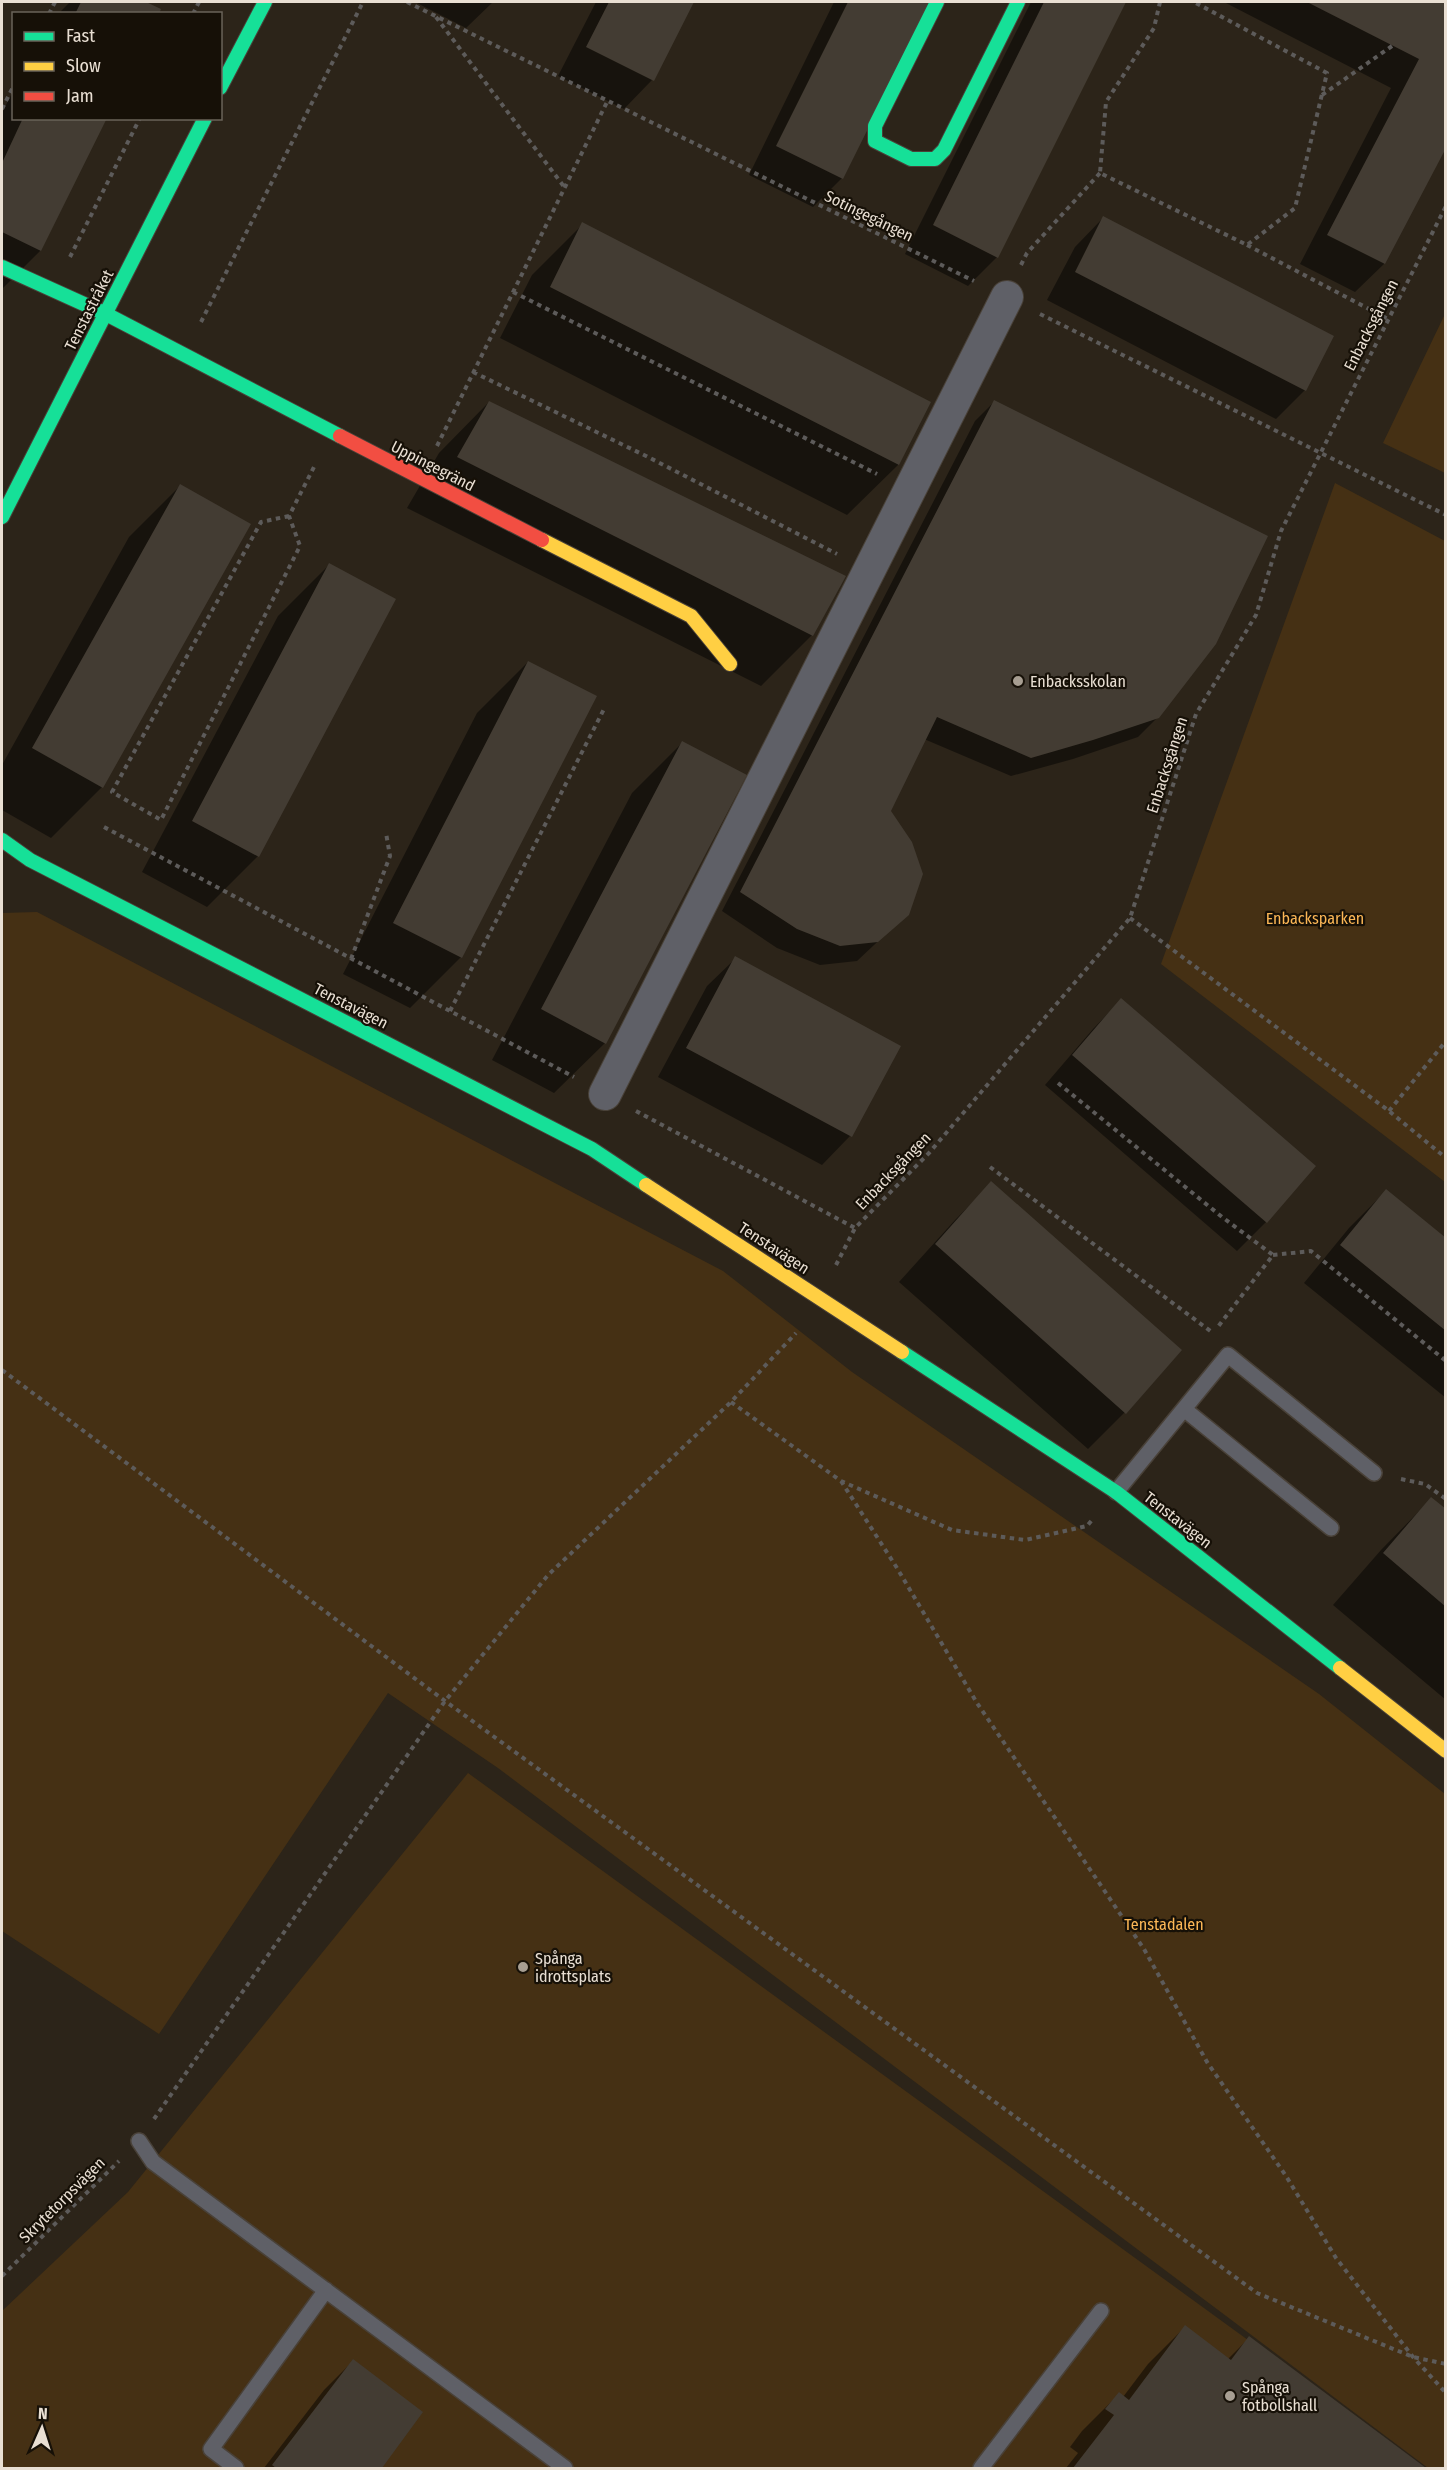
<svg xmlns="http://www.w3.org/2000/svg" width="1447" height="2470" font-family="'Fira Sans Condensed',sans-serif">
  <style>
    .green { fill: #453014 }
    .shadow { fill: #0007 }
    .building { fill: #433c33 }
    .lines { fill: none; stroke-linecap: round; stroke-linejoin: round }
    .lane-casing { stroke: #494138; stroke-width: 18 }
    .street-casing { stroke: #494138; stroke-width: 34 }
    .fast-casing { stroke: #494138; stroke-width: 16 }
    .slow-casing { stroke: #494138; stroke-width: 16 }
    .jam-casing { stroke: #494138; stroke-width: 16 }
    .path { stroke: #5d5b5a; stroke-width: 4; stroke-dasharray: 4.5 4.5; stroke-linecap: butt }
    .lane { stroke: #5f6067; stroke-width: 15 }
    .street { stroke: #5f6067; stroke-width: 32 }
    .fast { stroke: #16e098; stroke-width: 14 }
    .slow { stroke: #ffcf43; stroke-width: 14 }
    .jam { stroke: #f24e42; stroke-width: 14 }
    .poi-dot { fill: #a79e92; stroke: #161007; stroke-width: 2 }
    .labels { text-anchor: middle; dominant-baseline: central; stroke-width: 4.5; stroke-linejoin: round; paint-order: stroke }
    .street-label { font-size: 16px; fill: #e9dfd3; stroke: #161007 }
    .poi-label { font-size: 16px; fill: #e9dfd3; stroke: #161007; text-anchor: start }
    .park-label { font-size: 16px; fill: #fcb756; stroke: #161007 }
  </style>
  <rect width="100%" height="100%" fill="#2c2419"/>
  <path class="green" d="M1445 314V473L1383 443Z
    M1335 483 1445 541V1182L1161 964Z
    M37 912 723 1271 852 1372 1319 1694 1445 1794V2468H1428L498 1768 388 1693 159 2034 2 1931V913Z
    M468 1773 1424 2468H2V2311L128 2192Z"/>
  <path class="shadow" d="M70 2H143L159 10 157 14H58Z
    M415 2H493L466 28Z
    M596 2H692L652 80 624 109 558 76Z
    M834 2H929L842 178 813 207 749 175Z
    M1031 2H1124L997 257 968 286 905 254Z
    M1224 2H1446V144L1384 264 1355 292 1300 264 1391 88Z
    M14 89V118H105L40 251 2 289V113Z
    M1103 218 1332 337 1305 390 1276 419 1047 300 1075 247Z
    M583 224 929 402 898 465 847 515 500 338 532 275Z
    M995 401 1158 717 1138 737 1073 759 1011 776 924 739 889 811 907 914 857 961 820 965 777 948 722 911 975 421Z
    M489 402 812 635 761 686 407 508 439 453Z
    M180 486 102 787 51 838 2 810V765L129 537Z
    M329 565 258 856 207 907 142 872 278 616Z
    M528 662 461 957 410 1008 343 974 477 713Z
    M682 743 605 1043 554 1093 492 1060 632 793Z
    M736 958 899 1046 850 1136 822 1165 658 1077 707 986Z
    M1121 1000 1314 1166 1266 1222 1237 1251 1045 1085 1093 1029Z
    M992 1183 1125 1412 1088 1449 899 1282 955 1220Z
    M1386 1191 1446 1240V1398L1304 1283 1349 1228Z
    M1431 1499 1446 1511V1700L1333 1605 1381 1550Z
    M1185 2327 1228 2359 1249 2338 1423 2468H1066L1078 2453 1070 2447 1082 2431 1119 2394 1123 2397 1148 2364Z
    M353 2361 420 2412 381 2468H264L324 2390Z"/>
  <path class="building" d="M81 2H146L161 9 159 14H75Z
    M609 2H694L654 81 586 47Z
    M848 2H931L843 179 776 146Z
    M1044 2H1126L998 258 933 225Z
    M1307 2H1446V148L1385 264 1327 235 1419 59Z
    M23 118H107L41 251 2 232V163Z
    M1103 216 1334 336 1306 391 1075 272Z
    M582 222 931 402 899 465 550 287Z
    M994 400 1268 536 1216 644 1159 718 1093 740 1031 758 937 717 891 811 912 842 923 874 909 915 878 942 840 946 797 929 740 892Z
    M489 401 846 576 813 636 457 457Z
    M180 484 251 524 103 788 32 748Z
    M329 563 396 599 259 857 192 821Z
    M528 661 597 696 462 958 393 923Z
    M682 741 747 775 606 1044 541 1009Z
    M735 956 901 1046 852 1137 686 1048Z
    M1121 998 1316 1166 1267 1223 1072 1055Z
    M991 1181 1182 1350 1126 1414 935 1244Z
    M1386 1189 1446 1238V1331L1340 1245Z
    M1431 1497 1446 1509V1607L1383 1553Z
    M1185 2325 1231 2360 1249 2336 1426 2468H1073L1114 2415 1105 2409 1119 2392 1129 2400Z
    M353 2359 423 2412 382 2468H276L272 2465Z"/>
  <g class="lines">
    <defs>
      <path id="lane" d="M1184 1409 1331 1528
        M1116 1492 1228 1355 1374 1473
        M139 2141 153 2162 565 2468
        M236 2468 211 2449 326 2290
        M981 2468 1101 2311"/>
      <path id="street" d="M605 1094 1007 297"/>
      <path id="fast" d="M937 2 875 126V141L911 159H935L944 150 1018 2
        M220 88 265 2
        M2 267 106 314 340 436
        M2 517 205 118
        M2 840 30 860 592 1149 646 1185
        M902 1352 1116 1492 1340 1668"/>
      <path id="slow" d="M542 540 691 616 730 664
        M646 1185 902 1352
        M1340 1668 1446 1751"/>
      <path id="jam" d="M340 436 542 540"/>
    </defs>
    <use href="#lane" class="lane-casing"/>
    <use href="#street" class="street-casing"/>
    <use href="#fast" class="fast-casing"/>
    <use href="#slow" class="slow-casing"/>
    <use href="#jam" class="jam-casing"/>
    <path class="path" d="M407 2 974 281
      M1160 2 1154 28 1106 102 1100 173 1247 245 1295 208 1327 73 1194 2
      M49 14 55 2
      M193 14 199 2
      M436 17 565 188
      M1322 95 1392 46
      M2 109 14 85
      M1247 245 1388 319
      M70 257 140 118
      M1021 265 1027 253 1100 173
      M513 292 877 474
      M1040 314 1446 515
      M201 322 363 2
      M473 372 646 456 837 554
      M437 446 608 100
      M289 516 261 522 112 792 161 820 300 546 289 516 315 465
      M104 827 574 1077
      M1130 918 1389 1111 1446 1158
      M351 959 390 856 386 833
      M450 1011 605 707
      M1058 1083 1222 1217 1273 1255 1217 1328
      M636 1111 855 1228
      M1389 1111 1446 1041
      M990 1167 1213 1333
      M1273 1255 1311 1251 1446 1361
      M836 1265 855 1228 929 1153 1130 918 1196 714 1256 615 1281 531 1446 206
      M2 1370 445 1701 1257 2293 1413 2357 1446 2364
      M731 1402 841 1481 952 1530 1025 1540 1087 1526 1092 1520
      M1401 1479 1425 1484 1446 1499
      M841 1481 897 1568 977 1703 1144 1949 1207 2062 1286 2176 1336 2258 1413 2357 1446 2393
      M154 2119 445 1701 548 1575 731 1402 796 1333
      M2 2276 119 2161"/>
    <use href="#lane" class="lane"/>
    <use href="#street" class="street"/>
    <use href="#fast" class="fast"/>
    <use href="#slow" class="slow"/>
    <use href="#jam" class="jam"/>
  </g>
  <g class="poi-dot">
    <circle cx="1018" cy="681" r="6"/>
    <circle cx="523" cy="1967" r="6"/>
    <circle cx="1230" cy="2396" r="6"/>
  </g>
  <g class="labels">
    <g class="street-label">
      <text transform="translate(869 216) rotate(26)">Sotingegången</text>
      <text transform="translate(89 310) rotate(-63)">Tenstastråket</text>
      <text transform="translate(1371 325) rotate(-63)">Enbacksgången</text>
      <text transform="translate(433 466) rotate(27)">Uppingegränd</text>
      <text transform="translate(1167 765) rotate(-72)">Enbacksgången</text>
      <text transform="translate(351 1006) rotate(27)">Tenstavägen</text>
      <text transform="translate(893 1171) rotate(-46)">Enbacksgången</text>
      <text transform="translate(774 1248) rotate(33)">Tenstavägen</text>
      <text transform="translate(1178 1520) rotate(38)">Tenstavägen</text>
      <text transform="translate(62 2200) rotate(-45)">Skrytetorpsvägen</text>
    </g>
    <g class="poi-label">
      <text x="1030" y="681">Enbacksskolan</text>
      <text x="535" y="1958">Spånga<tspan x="535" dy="18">idrottsplats</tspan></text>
      <text x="1242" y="2387">Spånga<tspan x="1242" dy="18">fotbollshall</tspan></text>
    </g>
    <g class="park-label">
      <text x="1315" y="918">Enbacksparken</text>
      <text x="1164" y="1924">Tenstadalen</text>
    </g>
  </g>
  <rect width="1447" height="2470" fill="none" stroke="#e9dfd3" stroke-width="6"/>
  <rect x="12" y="12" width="210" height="108" fill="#161007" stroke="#6a6359" stroke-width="1.5"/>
  <rect x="24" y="32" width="30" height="9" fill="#16e098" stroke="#6a6359" stroke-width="1.5"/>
  <text x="66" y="42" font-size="18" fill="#e9dfd3">Fast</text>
  <rect x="24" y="62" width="30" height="9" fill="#ffcf43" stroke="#6a6359" stroke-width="1.5"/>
  <text x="66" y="72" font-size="18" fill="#e9dfd3">Slow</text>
  <rect x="24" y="92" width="30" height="9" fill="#f24e42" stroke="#6a6359" stroke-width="1.5"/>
  <text x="66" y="102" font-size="18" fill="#e9dfd3">Jam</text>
  <g transform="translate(42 2428) rotate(3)" stroke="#161007" stroke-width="4.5" paint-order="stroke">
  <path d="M0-4.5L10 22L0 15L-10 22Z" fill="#e9dfd3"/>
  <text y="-9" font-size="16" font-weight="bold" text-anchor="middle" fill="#e9dfd3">N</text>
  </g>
</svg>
